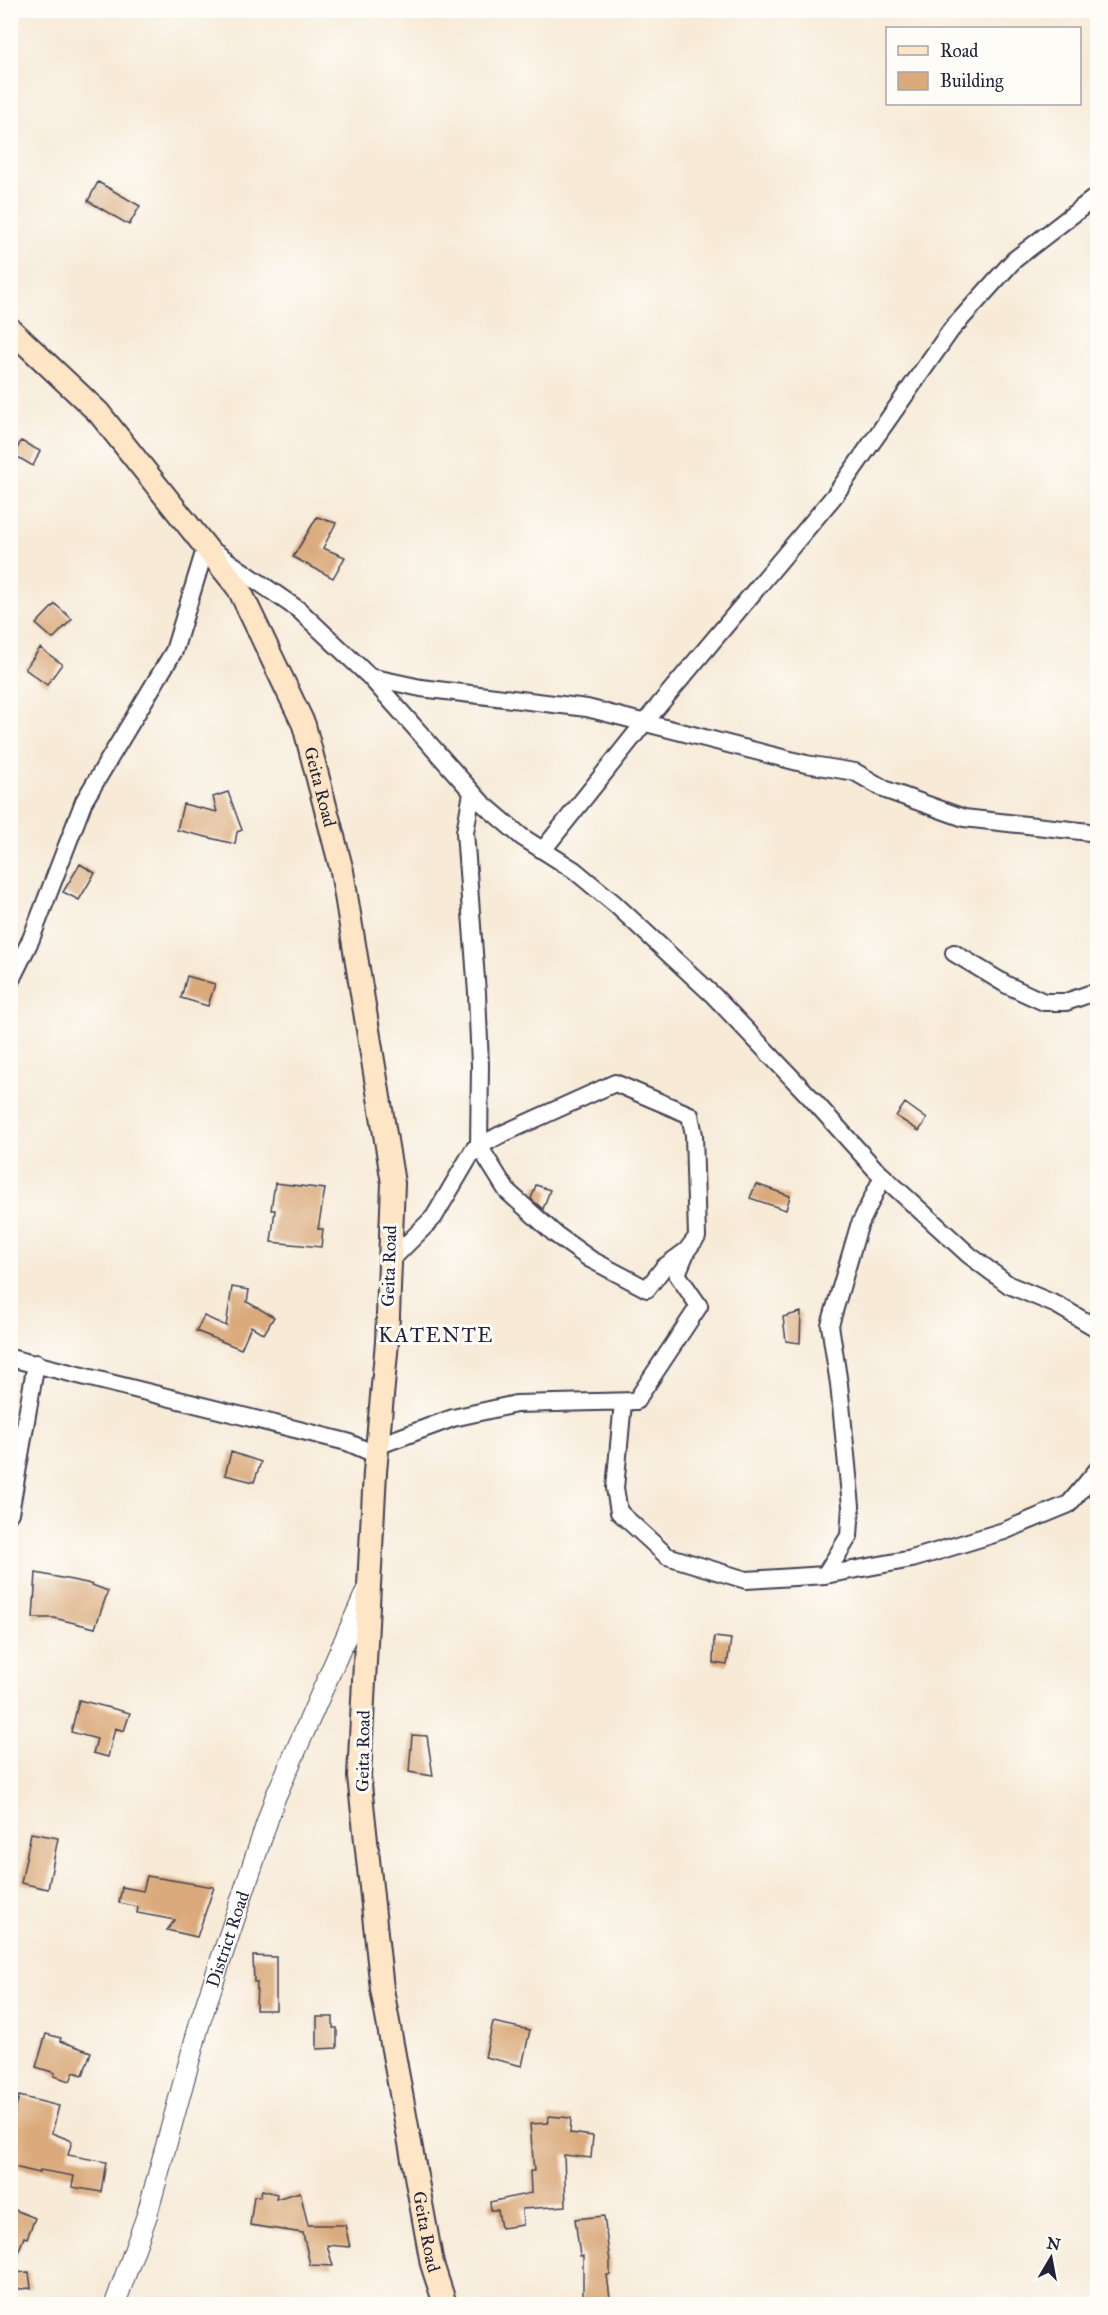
<svg xmlns="http://www.w3.org/2000/svg" width="1108" height="2315" font-family="'IM FELL Great Primer',serif">
  <style>
    .building { fill: #daaa7c }
    .lines { fill: none; stroke-linecap: round; stroke-linejoin: round }
    .minor-casing { stroke: #424052; stroke-width: 20 }
    .tertiary-casing { stroke: #424052; stroke-width: 22 }
    .secondary-casing { stroke: #424052; stroke-width: 26 }
    .minor { stroke: #fff; stroke-width: 16 }
    .tertiary { stroke: #fff; stroke-width: 20 }
    .secondary { stroke: #fde5c5; stroke-width: 22 }
    .labels { text-anchor: middle; dominant-baseline: central; stroke-width: 6; stroke-linejoin: round; paint-order: stroke }
    .street-label { font-size: 18px; fill: #22223b; stroke: #fdfcf7 }
    .quarter-label { font-size: 21px; letter-spacing: 1.5px; fill: #22223b; stroke: #fdfcf7 }
  </style>
  <rect width="100%" height="100%" fill="#fdfcf7"/>
  <filter id="ink" filterUnits="userSpaceOnUse"><feTurbulence type="fractalNoise" baseFrequency=".0167" numOctaves="2"/><feDisplacementMap in="SourceGraphic" scale="12" xChannelSelector="R" yChannelSelector="G"/><feConvolveMatrix kernelMatrix="1 2 1 2 8 2 1 2 1" color-interpolation-filters="sRGB"/></filter>
  <filter id="wash" filterUnits="userSpaceOnUse"><feTurbulence type="fractalNoise" baseFrequency=".008" numOctaves="4" result="noise"/><feDisplacementMap in="SourceGraphic" scale="24" xChannelSelector="R" yChannelSelector="G"/><feGaussianBlur stdDeviation="1.35" result="paint"/><feColorMatrix in="noise" values="0 0 0 0 0 0 0 0 0 0 0 0 0 0 0 0 0 1.4 0 .05"/><feComposite in="paint" operator="in"/></filter>
  <g filter="url(#wash)">
    <rect width="100%" height="100%" fill="#f7ead7"/>
    <g id="blocks">
      <path class="building" d="M98 182 140 206 129 225 88 201Z
        M21 441 40 451 33 466 14 455Z
        M317 517 336 523 323 548 345 557 333 578 293 557Z
        M55 604 72 619 53 639 36 624Z
        M40 648 62 664 47 685 25 669Z
        M228 792 242 830 237 832 235 844 177 830 183 804 217 812 213 797Z
        M80 864 95 873 79 900 63 892Z
        M187 976 215 984 208 1006 181 998Z
        M905 1103 927 1119 919 1131 896 1116Z
        M275 1183 325 1189 318 1229H323L321 1247 271 1242 275 1210H271Z
        M756 1184 790 1196 786 1210 750 1198Z
        M536 1185 550 1190 543 1209 531 1199Z
        M232 1287 249 1290 247 1302 274 1317 264 1334 251 1326 241 1349 196 1331 204 1316 226 1326Z
        M801 1312 800 1343 786 1341 783 1317Z
        M231 1452 261 1462 254 1482 225 1475Z
        M36 1573 87 1583 108 1591 95 1628 54 1618H33Z
        M714 1637 731 1639 727 1665 713 1663Z
        M79 1700 130 1713 124 1731 115 1728 108 1757 93 1753 97 1739 71 1732Z
        M412 1735 427 1736 433 1776 409 1772Z
        M31 1833 58 1838 48 1889 21 1883Z
        M147 1876 214 1887 197 1937 167 1930 175 1920 137 1913 138 1907 119 1903 122 1887 143 1891Z
        M253 1956 276 1957V2010H256L257 1982H254Z
        M317 2017H333V2028H337V2048L317 2049Z
        M493 2022 530 2030 522 2066 485 2057Z
        M46 2034 61 2038 60 2041 91 2052 83 2075 74 2072 70 2081 54 2076 55 2073 36 2067Z
        M19 2096 59 2106 52 2133 72 2141 68 2155 106 2162 101 2192 72 2187 74 2176 40 2170 39 2173 10 2166V2129Z
        M549 2116 571 2118 570 2133 593 2136 591 2158 564 2155 566 2206 522 2209 523 2225 501 2228 498 2210H491L490 2202 531 2193 530 2171H534L530 2124 548 2123Z
        M262 2190 277 2194 276 2199 300 2192 308 2225H345L350 2247 327 2245 333 2266 310 2265 303 2233 250 2225 254 2196 260 2197Z
        M10 2208 35 2218 27 2238 24 2237 12 2269Z
        M604 2216 610 2262V2275H607L610 2298 583 2300V2256H580L575 2219Z
        M29 2272 31 2288 10 2290V2273Z"/>
    </g>
  </g>
  <g filter="url(#ink)">
    <use href="#blocks" fill-opacity="0" stroke="#424052" stroke-width="1.5"/>
    <g class="lines">
      <defs>
        <path id="minor" d="M370 677 421 688 587 708 806 764 855 772 886 790 964 818 1098 833
          M472 793 465 832 477 993 480 1065 479 1146 507 1191 555 1234 590 1259 647 1289 664 1267 686 1251
          M543 850 644 723 835 495 951 330 1014 260 1098 195
          M954 953 1007 985 1044 1002H1066L1089 994 1098 997
          M10 982 31 939 84 801 174 651 206 546 299 610 370 677 481 802 522 837 574 870 615 904 714 996 812 1099 875 1169 969 1255 1009 1285 1057 1305 1098 1329
          M10 1358 347 1442 377 1455
          M623 1402 615 1488 619 1512 667 1556 746 1580 825 1575 912 1559 1004 1531 1069 1504 1098 1469
          M377 1446 453 1418 516 1404 636 1401 699 1306 677 1274 687 1250 697 1237 694 1135 690 1115 615 1083 500 1135 474 1149 434 1217 390 1261
          M10 1513 36 1363
          M825 1575 849 1536 851 1506 839 1384 830 1325 859 1226 883 1176"/>
        <g id="tertiary">
          <path id="s1" d="M115 2304 147 2215 200 2022 275 1798 367 1589"/>
        </g>
        <g id="secondary">
          <path id="s2" d="M10 329 99 413 239 589 304 725 342 871 393 1183 387 1342 375 1472 359 1776 382 1989 432 2264 445 2304"/>
        </g>
      </defs>
      <use href="#minor" class="minor-casing"/>
      <use href="#tertiary" class="tertiary-casing"/>
      <use href="#secondary" class="secondary-casing"/>
      <use href="#minor" class="minor"/>
      <use href="#tertiary" class="tertiary"/>
      <use href="#secondary" class="secondary"/>
    </g>
  </g>
  <g class="labels">
    <g class="street-label">
      <text stroke="none"><textPath href="#s2" startOffset="562">Geita Road</textPath></text>
      <text transform="translate(389 1266) rotate(-88)">Geita Road</text>
      <text transform="translate(363 1751) rotate(-89)">Geita Road</text>
      <text stroke="none"><textPath href="#s1" startOffset="382">District Road</textPath></text>
      <text stroke="none"><textPath href="#s2" startOffset="2020">Geita Road</textPath></text>
    </g>
    <g class="quarter-label">
      <text x="436" y="1335">KATENTE</text>
    </g>
  </g>
  <rect width="1108" height="2315" fill="none" stroke="#fdfcf7" stroke-width="36"/>
  <rect x="886" y="27" width="195" height="78" fill="#fdfcf7" stroke="#a5a5ac" stroke-width="1.5"/>
  <rect x="898" y="46" width="30" height="9" fill="#fde5c5" stroke="#a5a5ac" stroke-width="1.5"/>
  <text x="940" y="57" font-size="18" fill="#22223b">Road</text>
  <rect x="898" y="72" width="30" height="18" fill="#daaa7c" stroke="#a5a5ac" stroke-width="1.5"/>
  <text x="940" y="87" font-size="18" fill="#22223b">Building</text>
  <g transform="translate(1051 2258) rotate(10)" stroke="#fdfcf7" stroke-width="4.5" paint-order="stroke">
  <path d="M0-4.5L10 22L0 15L-10 22Z" fill="#22223b"/>
  <text y="-9" font-size="16" font-weight="bold" text-anchor="middle" fill="#22223b">N</text>
  </g>
</svg>
